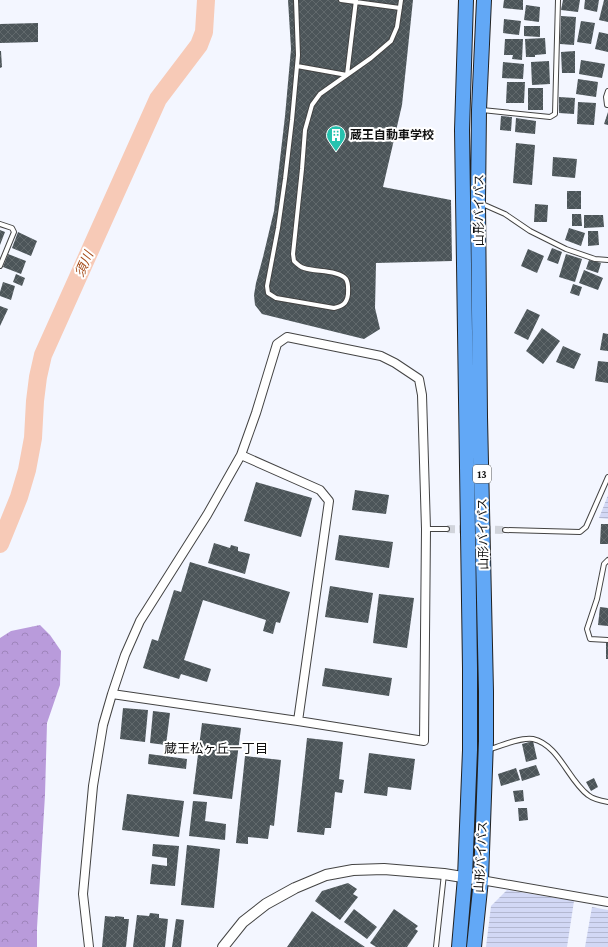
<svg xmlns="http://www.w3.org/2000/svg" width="608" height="947" font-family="'Crimson Pro','Noto Sans JP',serif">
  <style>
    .farmland { fill: url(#farmland-rules) }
    .forest { fill: url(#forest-crowns) }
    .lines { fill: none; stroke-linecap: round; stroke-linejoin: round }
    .river { stroke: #f7cab7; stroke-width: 18 }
    .building { fill: url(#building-cross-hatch) }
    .minor-tunnel { stroke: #d1d4db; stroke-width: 8; stroke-dasharray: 8 4; stroke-linecap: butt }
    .service-casing { stroke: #434343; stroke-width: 6 }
    .minor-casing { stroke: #434343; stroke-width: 10 }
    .tertiary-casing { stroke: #434343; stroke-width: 12 }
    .trunk-casing { stroke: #212121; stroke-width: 16 }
    .service { stroke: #fff; stroke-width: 4 }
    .minor { stroke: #fff; stroke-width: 8 }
    .tertiary { stroke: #fff; stroke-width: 10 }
    .trunk { stroke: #62a8f6; stroke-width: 14 }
    .labels { text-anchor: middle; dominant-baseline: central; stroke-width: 4; stroke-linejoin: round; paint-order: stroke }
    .shield { fill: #fff; stroke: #585858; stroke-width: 1 }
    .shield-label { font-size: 11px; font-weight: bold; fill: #101010 }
    .poi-label { font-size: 12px; font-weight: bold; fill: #101010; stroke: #fff; text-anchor: start }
    .street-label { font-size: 12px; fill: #101010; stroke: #fff }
    .water-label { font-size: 13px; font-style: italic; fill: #a44a17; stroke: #fff }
    .neighbourhood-label { font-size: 13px; fill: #101010; stroke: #fff }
  </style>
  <defs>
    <pattern id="farmland-rules" width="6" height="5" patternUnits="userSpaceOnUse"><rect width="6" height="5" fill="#d2d8f5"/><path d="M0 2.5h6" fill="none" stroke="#b3b8d1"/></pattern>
    <pattern id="forest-crowns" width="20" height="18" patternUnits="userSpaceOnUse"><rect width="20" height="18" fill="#b99bdb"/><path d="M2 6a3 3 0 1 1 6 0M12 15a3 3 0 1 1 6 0" fill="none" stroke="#9e84bb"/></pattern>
    <pattern id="building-cross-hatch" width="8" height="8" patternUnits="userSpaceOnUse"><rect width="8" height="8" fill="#4c5559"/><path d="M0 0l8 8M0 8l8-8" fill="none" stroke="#61696c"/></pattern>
  </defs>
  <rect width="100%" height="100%" fill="#f3f6ff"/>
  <path class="farmland" d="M608 495V519L599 518Z
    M507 890 574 901 567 947H486L491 906Z
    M592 907 608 910V947H585Z"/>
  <path class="forest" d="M40 625 50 635 61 651 60 685 47 723 45 795 37 928V947H0V638L11 631Z"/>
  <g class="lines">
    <path class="river" d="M0 544 19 497 27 470 33 438 35 401 38 377 43 355 158 99 199 45 204 32 206 0"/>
  </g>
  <path class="building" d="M288 0H413L402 105 383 187 451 200 452 261 376 263 375 308 380 329 364 339 262 314 255 305 254 295 256 283 263 257 274 211 285 116 291 49Z
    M504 0H523V10L503 8Z
    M563 0H580L578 12 561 10Z
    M585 0H599L597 12 584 9Z
    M604 0H608V22L599 20Z
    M526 5 540 7 539 22 524 20Z
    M561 16 576 17 574 45 560 44Z
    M504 19 521 21 519 35 503 33Z
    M581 21 595 23 591 44 577 42Z
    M38 23V42L0 43V24Z
    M524 26H540V37L524 36Z
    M599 32 608 34V52L595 49Z
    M545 38 546 54 535 55V57H526L525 39Z
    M505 39H523L522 60 512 59 513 55H504Z
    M0 51H1L2 67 0 68Z
    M575 51V73H562L561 52Z
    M581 60 605 64 602 78 579 74Z
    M549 61 550 84 532 85 531 62Z
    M503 62 524 64 523 79 502 78Z
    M578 79 598 82 596 97 576 94Z
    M507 82H525L524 103H506Z
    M528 88H543V110H528Z
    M559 97 575 98 574 114 559 113Z
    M578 102 596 103 594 125 577 124Z
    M608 112V125L604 124Z
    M501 116 512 117 511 131 500 130Z
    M516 118 536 121 535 134 515 132Z
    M516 143 535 145 532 185 513 183Z
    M553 157 577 159 575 178 552 176Z
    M567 191H581V209H567Z
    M535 204 548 205 547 222H534Z
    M572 214H581L582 226H572Z
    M584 215H603L604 227 584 228Z
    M569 228 585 233 581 246 565 240Z
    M0 230 5 232 0 245Z
    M588 231H598L599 245 588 246Z
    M18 232 37 241 31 256 12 248Z
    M552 248 562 252 558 264 547 260Z
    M528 249 544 256 537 273 521 266Z
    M8 254 26 261 21 274 3 267Z
    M566 254 582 259 575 282 559 277Z
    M589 260 601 263 598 273 586 269Z
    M584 270 603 278 598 290 579 283Z
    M16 274 25 278 22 286 13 282Z
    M3 282 15 286 11 300 0 296V292Z
    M573 284 582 287 579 296 570 293Z
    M0 306 8 309 0 326Z
    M527 309 540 315 528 340 514 333Z
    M542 328 560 341 543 364 526 351Z
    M603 333 608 334V351L600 350Z
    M563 346 581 354 574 369 556 362Z
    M598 361 608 362V383L595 381Z
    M256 482 312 498 301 537 244 521Z
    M355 490 389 495 386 514 352 510Z
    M601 524H608V544H600Z
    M339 535 393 542 389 568 335 560Z
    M214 543 230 548 231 545 238 547V551L250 554 245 574 208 563Z
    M190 562 290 592 280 623 276 622 273 634 263 631 266 620 203 600 184 660 211 669 207 682 181 674 179 679 143 668 152 639 158 641 174 590 181 592Z
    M330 586 373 593 368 623 325 617Z
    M379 594 414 598 407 648 373 643Z
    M600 607 608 608V626L598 625Z
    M606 643H608V659H606Z
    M325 668 392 678 389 696 322 686Z
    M123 708 148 710 145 742 120 739Z
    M153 711 170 713 166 745 150 743Z
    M202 723 241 728 232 799 193 794Z
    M307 738 343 742 339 779 344 780 342 793 335 792 331 828H325L324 835 297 832Z
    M533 741 537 759 526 762 522 744Z
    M369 753 415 759 411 790 388 787 387 796 364 793Z
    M149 754 187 759 186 769 148 764Z
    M245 756 281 760 274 826 270 825 268 839 248 837V844L236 843Z
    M536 765 540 775 522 781 519 770Z
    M516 768 520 780 501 786 498 774Z
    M594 778 598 787 591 791 586 782Z
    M523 790 524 801 515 802 513 791Z
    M127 794 184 801 179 837 122 830Z
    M193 801 207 802 205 821 226 824 225 840 189 836Z
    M518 808H527L528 820 519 821Z
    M153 844 179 846 175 886 150 884 152 864 167 866V858L152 856Z
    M187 845 220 849 214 908 181 905Z
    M348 883 357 889 353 894 358 897 340 920 315 901 322 891Z
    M354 909 377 927 367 939 344 922Z
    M394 909 418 926 415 929 418 931 407 947H376L370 943Z
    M312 911 365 947H287Z
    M150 913 159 914V918L168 919 165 947H133L137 915 149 916Z
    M105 916 115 917V916L124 917V919H129L126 947H102Z
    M176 919 184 920 181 947H172Z"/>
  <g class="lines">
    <path class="minor-tunnel" d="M447 529 505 530"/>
    <defs>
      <path id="service" d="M296 0 298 55 292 120 285 179 278 228 267 286 268 293 276 298 334 308C342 306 347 304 348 294 348 289 349 284 346 279 339 270 315 272 304 268 300 267 297 264 294 261L293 254 302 169 305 130 312 105 320 94 371 58 391 41 397 27 401 0
        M341 0 400 8
        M297 66 347 75 356 0
        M608 91 606 97 607 105H608
        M482 110 550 117 555 114 558 0
        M480 203 505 214 530 231 566 249 595 259 608 260
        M0 224 12 228 14 232 0 266
        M426 529H447
        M505 530 580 532 586 527 608 477
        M608 560 604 564 597 599 587 629 590 639 608 640
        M488 750C500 746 521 737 533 739 559 745 568 780 588 795 593 799 602 801 608 802
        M436 947 444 874"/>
      <path id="minor" d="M241 455 320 490 329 501 298 721
        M481 880 608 902
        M89 947 83 894 93 786 103 725 112 694 125 655 140 621 207 515 241 455 256 413 277 344 287 337 381 356 395 363 419 379 422 395 426 529 424 741 298 721 112 694"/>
      <path id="tertiary" d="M223 947 243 922 266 904 295 888 326 875 353 870 384 869 444 874 481 880"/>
      <path id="trunk" d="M459 947 465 877 470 750V668L462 130 466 0
        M474 947 481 880 486 741V691L480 417 478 202 479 110 484 0"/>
    </defs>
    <use href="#service" class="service-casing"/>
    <use href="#minor" class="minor-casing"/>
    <use href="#tertiary" class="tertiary-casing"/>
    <use href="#trunk" class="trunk-casing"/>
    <use href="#service" class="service"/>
    <use href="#minor" class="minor"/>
    <use href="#tertiary" class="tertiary"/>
    <use href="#trunk" class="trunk"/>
  </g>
  <defs>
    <symbol id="building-pin" viewBox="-11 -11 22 30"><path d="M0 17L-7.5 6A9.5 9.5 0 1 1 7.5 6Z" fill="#26c2af" stroke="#fff"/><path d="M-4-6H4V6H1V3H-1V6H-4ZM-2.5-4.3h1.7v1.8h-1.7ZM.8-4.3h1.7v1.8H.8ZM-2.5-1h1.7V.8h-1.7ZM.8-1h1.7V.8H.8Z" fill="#fff"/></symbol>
  </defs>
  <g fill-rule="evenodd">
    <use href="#building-pin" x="325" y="124" width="22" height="30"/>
  </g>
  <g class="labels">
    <rect class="shield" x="473" y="465" width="18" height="18" rx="3"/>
    <g class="shield-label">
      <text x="482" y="474">13</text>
    </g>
    <g class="poi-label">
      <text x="350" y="135">蔵王自動車学校</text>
    </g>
    <g class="street-label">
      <text transform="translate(479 210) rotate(-90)">山形バイパス</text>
      <text transform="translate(483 534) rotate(-91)">山形バイパス</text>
      <text transform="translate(481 857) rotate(-87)">山形バイパス</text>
    </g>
    <g class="water-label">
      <text transform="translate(84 264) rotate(-66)">須川</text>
    </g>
    <g class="neighbourhood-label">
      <text x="216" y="748">蔵王松ヶ丘一丁目</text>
    </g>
  </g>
</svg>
